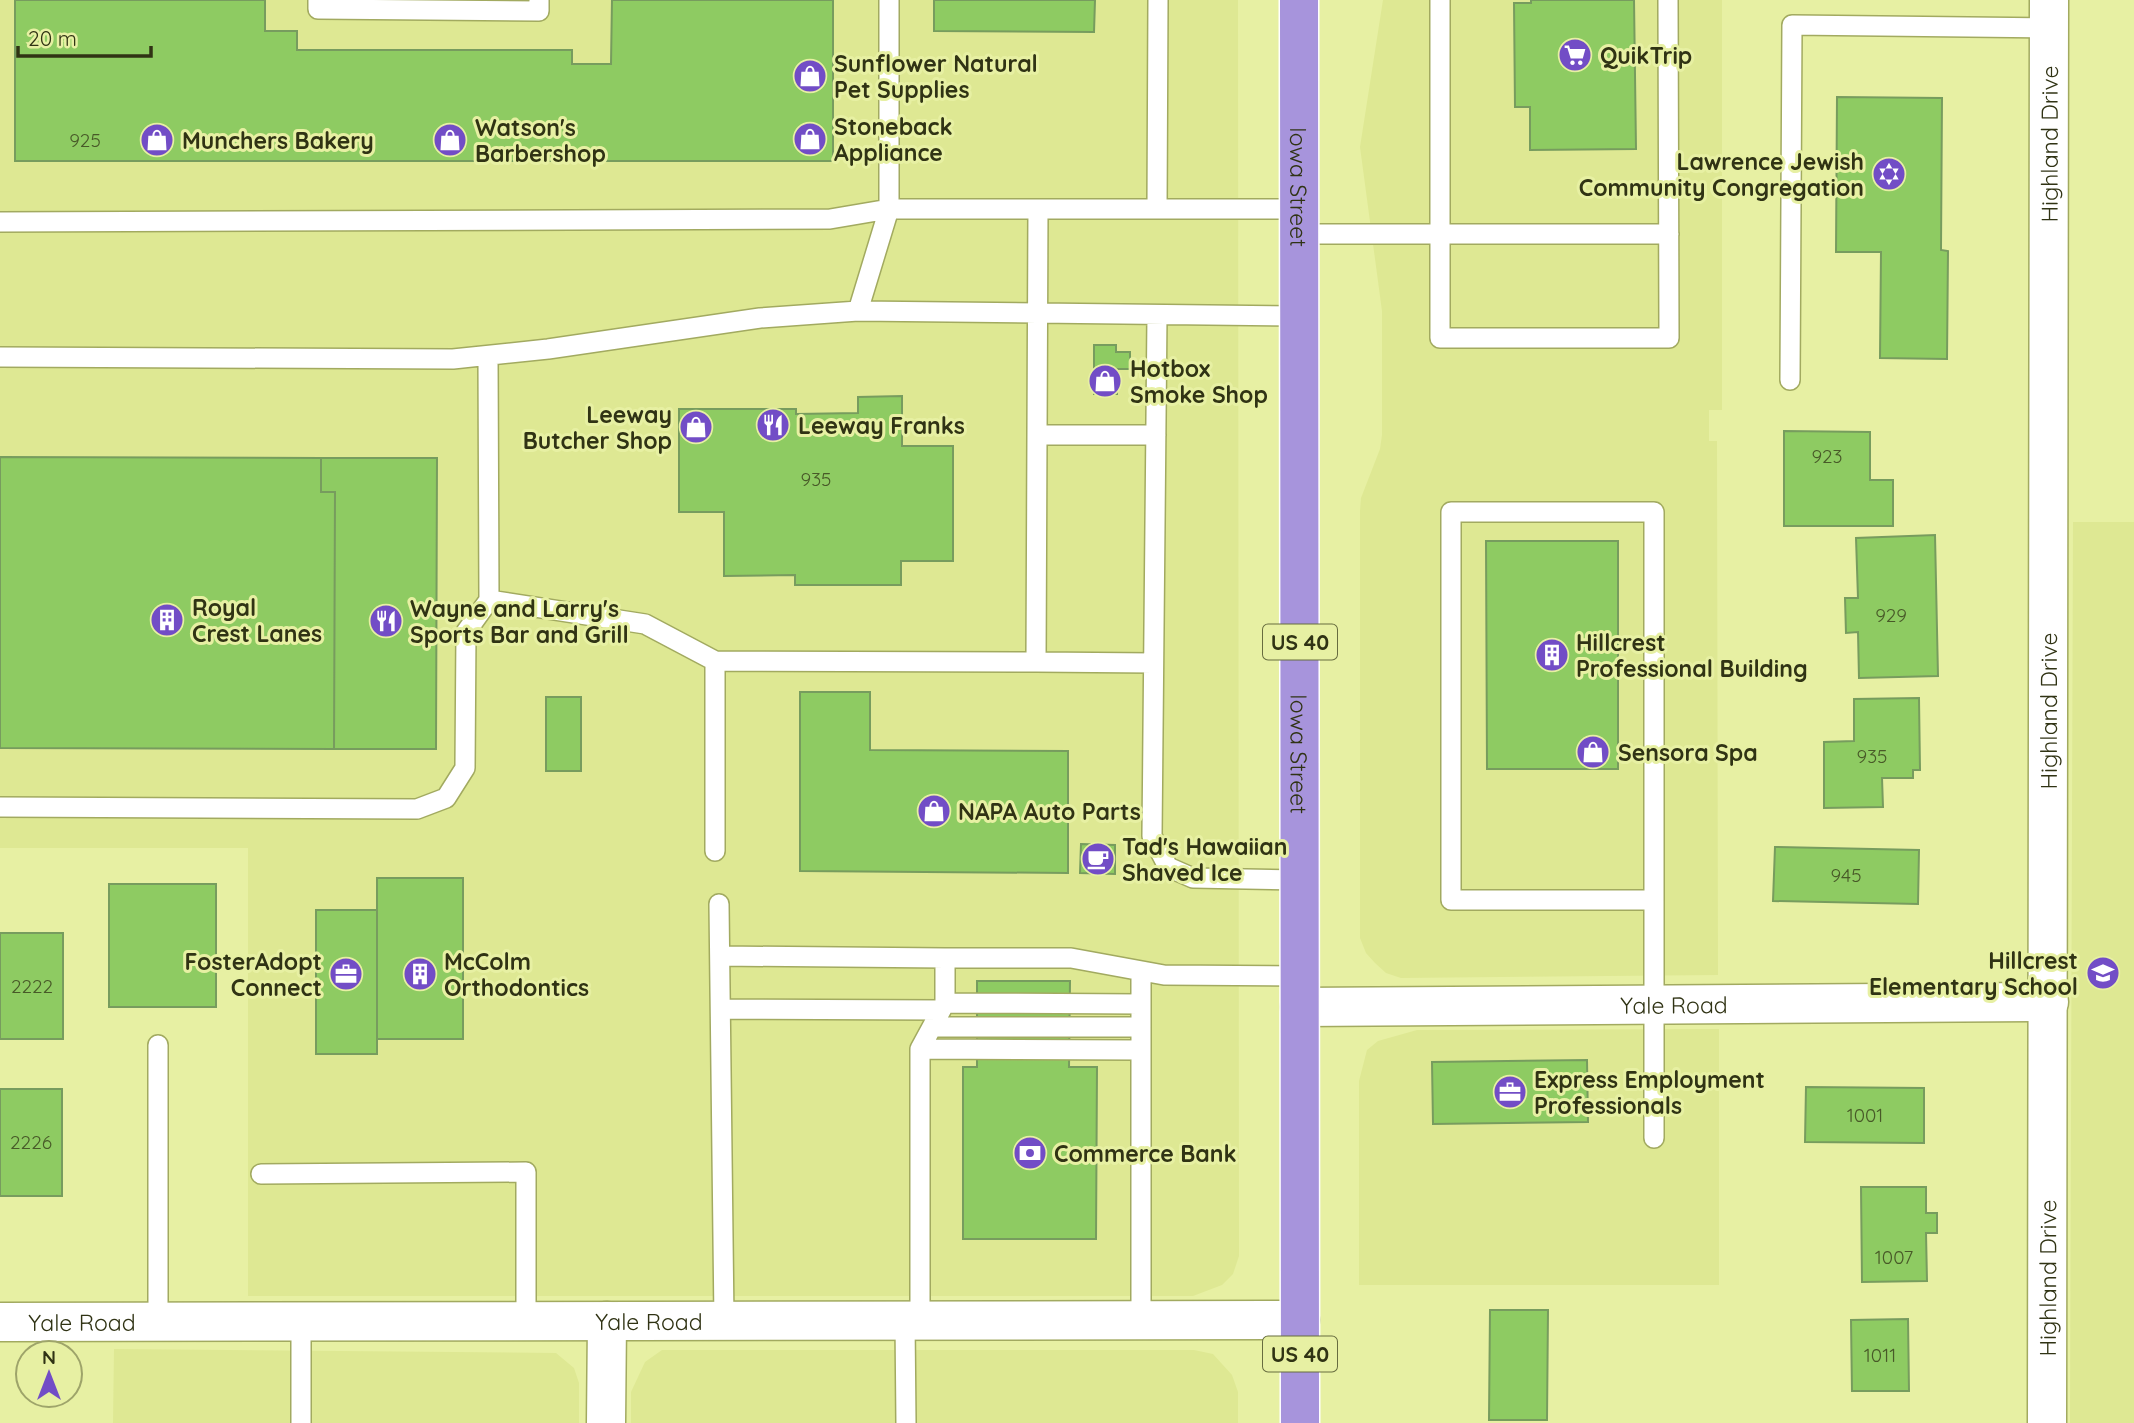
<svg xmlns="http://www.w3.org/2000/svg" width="2134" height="1423" font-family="Quicksand,sans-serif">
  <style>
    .built { fill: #dee893 }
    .building { fill: #8ecb62; stroke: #779c5e; stroke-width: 2 }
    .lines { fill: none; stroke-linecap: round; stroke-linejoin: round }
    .service-casing { stroke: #a2aa60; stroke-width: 22 }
    .minor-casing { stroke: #a2aa60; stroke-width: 41 }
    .trunk-casing { stroke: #fff; stroke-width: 41 }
    .service { stroke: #fff; stroke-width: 19 }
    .minor { stroke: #fff; stroke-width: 38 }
    .trunk { stroke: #a794dc; stroke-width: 38 }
    .labels { text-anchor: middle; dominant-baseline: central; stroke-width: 6; stroke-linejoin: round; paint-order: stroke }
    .number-label { font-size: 19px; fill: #485928 }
    .shield { fill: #e7f0a3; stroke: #676c3f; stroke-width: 2 }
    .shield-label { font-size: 21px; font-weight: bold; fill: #303314 }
    .poi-label { font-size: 23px; font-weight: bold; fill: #303314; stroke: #e7f0a3; text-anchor: start }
    .street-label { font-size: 23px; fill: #303314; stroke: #e7f0a3 }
  </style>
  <rect width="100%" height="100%" fill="#e7f0a3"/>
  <path class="built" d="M0 0H1238L1239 1256 1233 1274 1222 1285 1193 1296H248V848H0Z
    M1383 0H1722V410H1709V441H1717L1718 975 1401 978 1386 973 1375 963 1366 953 1360 938V511L1361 498 1380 449 1382 435V311L1360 147Z
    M2073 522H2134V1423H2070Z
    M1719 1029V1285H1359V1081L1367 1050 1378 1041 1417 1030Z
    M114 1349 556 1353 574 1368 579 1383V1423H113Z
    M662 1350H1194L1213 1354 1232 1375 1238 1392V1423H631V1392L645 1362Z"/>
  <path class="building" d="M15 0H265V31H297V50H572V64H611L612 0H833V161H15Z
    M934 0H1095L1094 32 934 31Z
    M934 0H1095L1094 32 934 31Z
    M1531 0H1634L1636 149 1530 150V107H1515L1514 3H1531Z
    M1837 97 1942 98 1941 250 1948 251 1947 359 1880 358 1881 252H1836Z
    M1094 345H1116V352H1130V369H1117V394H1094Z
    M902 396V446H953V561H901V585H795V575L724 576V512H679V409H796V414L858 413V397Z
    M1784 431 1870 432V480H1893V526H1784Z
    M0 457 321 458V492H335L334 749 0 748Z
    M321 458H437L436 749H334L335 492H321Z
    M1935 535 1938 676 1859 678 1858 632 1846 633 1845 598H1858L1856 538Z
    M1486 541H1618V769H1487Z
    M800 692H870V750L1068 751V873L800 871Z
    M546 697H581V771H546Z
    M1919 698 1920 770H1913V778H1882L1883 807 1824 808V742L1854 741V699Z
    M1081 844 1115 845V874L1080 873Z
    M1775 847 1919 850 1918 904 1773 901Z
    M377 878H463V1039H377Z
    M109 884H216V1007H109Z
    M316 910H377V1054H316Z
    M0 933H63V1039H0Z
    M977 981H1070L1069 1067H1097L1096 1239H963V1067H977Z
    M1587 1060 1588 1122 1433 1124 1432 1062Z
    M1806 1087 1924 1088V1143L1805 1142Z
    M0 1089H62V1196H0Z
    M1861 1187H1926V1213H1937V1233H1926L1927 1281 1862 1282Z
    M1490 1310H1548L1547 1420H1489Z
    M1908 1319 1909 1391H1852L1851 1320Z"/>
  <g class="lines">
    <defs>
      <path id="service" d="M318 0V9L539 11V0
        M1440 0V338H1669L1668 0
        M1038 209 1036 662 1153 663
        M1157 209 1158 0
        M0 222 830 219 889 209H1300
        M1300 234H1669
        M858 311 889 209V0
        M1157 315 1152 836 1168 867 1193 878 1300 880
        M488 356 489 600 645 624 715 661 1036 662
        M0 357 453 359 548 349 760 318 858 311 1300 316
        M1790 380 1792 25 2049 28
        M1037 435H1156
        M0 807 417 809 446 798 465 768 466 632 489 600
        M715 851V661
        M1654 900H1451V512H1654V1138
        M719 904 724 1321
        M720 956 945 958
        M1141 971V1321
        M945 1003 1141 1004
        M721 1009 941 1010
        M932 1027H1141
        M920 1049 1141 1050
        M261 1174 526 1172V1321
        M905 1321 906 1423
        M920 1321V1049L945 1003V958H1071L1164 975 1300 976
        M158 1322V1045
        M301 1322V1423"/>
      <g id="minor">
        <path id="s1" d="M1300 1007 2049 1002"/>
        <path id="s2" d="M0 1322 1300 1320"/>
        <path d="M606 1423 607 1321"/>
        <path id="s3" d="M2047 1423 2049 0"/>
      </g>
      <g id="trunk">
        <path id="s4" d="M1299 0 1300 1423"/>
      </g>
    </defs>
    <use href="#service" class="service-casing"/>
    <use href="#minor" class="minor-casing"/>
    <use href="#trunk" class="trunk-casing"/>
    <use href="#service" class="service"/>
    <use href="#minor" class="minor"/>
    <use href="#trunk" class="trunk"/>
  </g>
  <defs>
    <symbol id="supermarket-disc" viewBox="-11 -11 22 22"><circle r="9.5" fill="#724dc6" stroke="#e7f0a3"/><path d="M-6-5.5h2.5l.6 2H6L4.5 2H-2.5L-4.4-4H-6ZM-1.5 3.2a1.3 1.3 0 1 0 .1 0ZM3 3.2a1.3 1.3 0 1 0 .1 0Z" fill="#fff"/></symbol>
    <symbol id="shop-disc" viewBox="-11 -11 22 22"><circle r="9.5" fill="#724dc6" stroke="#e7f0a3"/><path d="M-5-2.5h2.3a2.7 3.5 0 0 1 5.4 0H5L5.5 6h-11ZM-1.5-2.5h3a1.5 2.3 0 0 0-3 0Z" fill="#fff"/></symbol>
    <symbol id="synagogue-disc" viewBox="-11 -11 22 22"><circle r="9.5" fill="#724dc6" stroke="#e7f0a3"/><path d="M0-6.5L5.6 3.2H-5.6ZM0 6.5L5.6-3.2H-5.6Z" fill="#fff"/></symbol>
    <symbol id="restaurant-disc" viewBox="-11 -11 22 22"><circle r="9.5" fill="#724dc6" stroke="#e7f0a3"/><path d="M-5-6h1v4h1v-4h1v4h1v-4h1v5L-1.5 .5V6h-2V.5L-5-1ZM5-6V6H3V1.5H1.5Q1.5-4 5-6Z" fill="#fff"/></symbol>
    <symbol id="building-disc" viewBox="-11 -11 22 22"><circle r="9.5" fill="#724dc6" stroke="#e7f0a3"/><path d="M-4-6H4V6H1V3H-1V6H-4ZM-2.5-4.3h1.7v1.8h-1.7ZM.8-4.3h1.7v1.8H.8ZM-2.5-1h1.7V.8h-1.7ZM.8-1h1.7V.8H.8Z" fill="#fff"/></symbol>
    <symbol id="cafe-disc" viewBox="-11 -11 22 22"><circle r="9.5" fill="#724dc6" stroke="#e7f0a3"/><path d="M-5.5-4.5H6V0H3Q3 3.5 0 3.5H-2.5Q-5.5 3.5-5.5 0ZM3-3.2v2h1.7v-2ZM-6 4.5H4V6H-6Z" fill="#fff"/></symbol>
    <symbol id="school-disc" viewBox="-11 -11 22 22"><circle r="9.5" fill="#724dc6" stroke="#e7f0a3"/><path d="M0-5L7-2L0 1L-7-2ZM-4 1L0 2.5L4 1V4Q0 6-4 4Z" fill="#fff"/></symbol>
    <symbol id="office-disc" viewBox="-11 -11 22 22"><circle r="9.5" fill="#724dc6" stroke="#e7f0a3"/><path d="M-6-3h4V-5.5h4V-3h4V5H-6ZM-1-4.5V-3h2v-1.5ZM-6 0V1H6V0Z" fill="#fff"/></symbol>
    <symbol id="bank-disc" viewBox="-11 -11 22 22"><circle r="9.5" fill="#724dc6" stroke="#e7f0a3"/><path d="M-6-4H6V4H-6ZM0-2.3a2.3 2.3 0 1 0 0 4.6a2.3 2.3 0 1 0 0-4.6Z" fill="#fff"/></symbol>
  </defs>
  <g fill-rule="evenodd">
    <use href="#supermarket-disc" x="1556" y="36" width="38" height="38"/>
    <use href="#shop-disc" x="791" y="57" width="38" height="38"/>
    <use href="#shop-disc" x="791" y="120" width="38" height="38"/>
    <use href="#shop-disc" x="138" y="121" width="38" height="38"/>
    <use href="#shop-disc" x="431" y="121" width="38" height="38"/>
    <use href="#synagogue-disc" x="1870" y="155" width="38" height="38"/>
    <use href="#shop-disc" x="1086" y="362" width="38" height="38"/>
    <use href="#restaurant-disc" x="754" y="406" width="38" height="38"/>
    <use href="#shop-disc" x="677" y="408" width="38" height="38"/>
    <use href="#building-disc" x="148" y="601" width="38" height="38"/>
    <use href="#restaurant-disc" x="367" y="602" width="38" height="38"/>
    <use href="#building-disc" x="1533" y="636" width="38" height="38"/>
    <use href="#shop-disc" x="1574" y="733" width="38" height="38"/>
    <use href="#shop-disc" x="915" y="792" width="38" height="38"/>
    <use href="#cafe-disc" x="1079" y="840" width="38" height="38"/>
    <use href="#school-disc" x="2084" y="954" width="38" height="38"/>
    <use href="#office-disc" x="327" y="955" width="38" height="38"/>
    <use href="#building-disc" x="401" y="955" width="38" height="38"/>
    <use href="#office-disc" x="1491" y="1073" width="38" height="38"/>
    <use href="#bank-disc" x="1011" y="1134" width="38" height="38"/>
  </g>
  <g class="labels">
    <g class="number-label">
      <text x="85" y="140">925</text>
      <text x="1827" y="456">923</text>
      <text x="816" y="479">935</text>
      <text x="1891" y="615">929</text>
      <text x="1872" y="756">935</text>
      <text x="1846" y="875">945</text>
      <text x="32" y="986">2222</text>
      <text x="1865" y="1115">1001</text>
      <text x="31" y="1142">2226</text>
      <text x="1894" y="1257">1007</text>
      <text x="1880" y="1355">1011</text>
    </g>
    <g class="shield">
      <rect x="1263" y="624.5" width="74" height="35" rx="5"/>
      <rect x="1263" y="1336.5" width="74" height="35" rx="5"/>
    </g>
    <g class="shield-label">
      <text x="1300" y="642">US 40</text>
      <text x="1300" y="1354">US 40</text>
    </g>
    <g class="poi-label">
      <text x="1600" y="55">QuikTrip</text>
      <text x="834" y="63">Sunflower Natural<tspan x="834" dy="26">Pet Supplies</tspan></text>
      <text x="834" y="126">Stoneback<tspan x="834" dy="26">Appliance</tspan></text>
      <text x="475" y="127">Watson's<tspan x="475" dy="26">Barbershop</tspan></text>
      <text x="182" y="140">Munchers Bakery</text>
      <text x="1864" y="161" text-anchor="end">Lawrence Jewish<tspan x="1864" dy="26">Community Congregation</tspan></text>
      <text x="1130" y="368">Hotbox<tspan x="1130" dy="26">Smoke Shop</tspan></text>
      <text x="672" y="414" text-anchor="end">Leeway<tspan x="672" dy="26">Butcher Shop</tspan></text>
      <text x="798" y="425">Leeway Franks</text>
      <text x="192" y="607">Royal<tspan x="192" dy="26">Crest Lanes</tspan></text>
      <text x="410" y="608">Wayne and Larry's<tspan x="410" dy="26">Sports Bar and Grill</tspan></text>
      <text x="1576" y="642">Hillcrest<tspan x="1576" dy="26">Professional Building</tspan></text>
      <text x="1618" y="752">Sensora Spa</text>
      <text x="958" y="811">NAPA Auto Parts</text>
      <text x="1122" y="846">Tad's Hawaiian<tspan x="1122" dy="26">Shaved Ice</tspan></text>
      <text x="2078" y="960" text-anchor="end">Hillcrest<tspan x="2078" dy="26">Elementary School</tspan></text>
      <text x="322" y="961" text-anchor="end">FosterAdopt<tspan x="322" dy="26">Connect</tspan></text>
      <text x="444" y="961">McColm<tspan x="444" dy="26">Orthodontics</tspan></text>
      <text x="1534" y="1079">Express Employment<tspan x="1534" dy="26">Professionals</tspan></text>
      <text x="1054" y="1153">Commerce Bank</text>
    </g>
    <g class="street-label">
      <text stroke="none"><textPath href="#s3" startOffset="1279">Highland Drive</textPath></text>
      <text stroke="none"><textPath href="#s4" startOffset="187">Iowa Street</textPath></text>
      <text stroke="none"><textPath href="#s3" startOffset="712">Highland Drive</textPath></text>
      <text stroke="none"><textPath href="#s4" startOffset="754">Iowa Street</textPath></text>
      <text stroke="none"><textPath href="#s1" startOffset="374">Yale Road</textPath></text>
      <text stroke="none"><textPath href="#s3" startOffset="145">Highland Drive</textPath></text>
      <text stroke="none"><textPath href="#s2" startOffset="649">Yale Road</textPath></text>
      <text stroke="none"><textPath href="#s2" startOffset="82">Yale Road</textPath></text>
    </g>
  </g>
  <g transform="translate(49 1374)"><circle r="33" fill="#e7f0a3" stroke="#9ea46a" stroke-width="2"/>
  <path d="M0-5L12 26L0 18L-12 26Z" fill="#724dc6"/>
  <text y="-10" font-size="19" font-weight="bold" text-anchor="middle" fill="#303314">N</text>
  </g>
  <path d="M18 46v10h133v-10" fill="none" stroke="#303314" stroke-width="3.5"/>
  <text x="28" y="46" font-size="21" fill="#303314" stroke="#e7f0a3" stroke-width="5" paint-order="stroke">20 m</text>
</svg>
